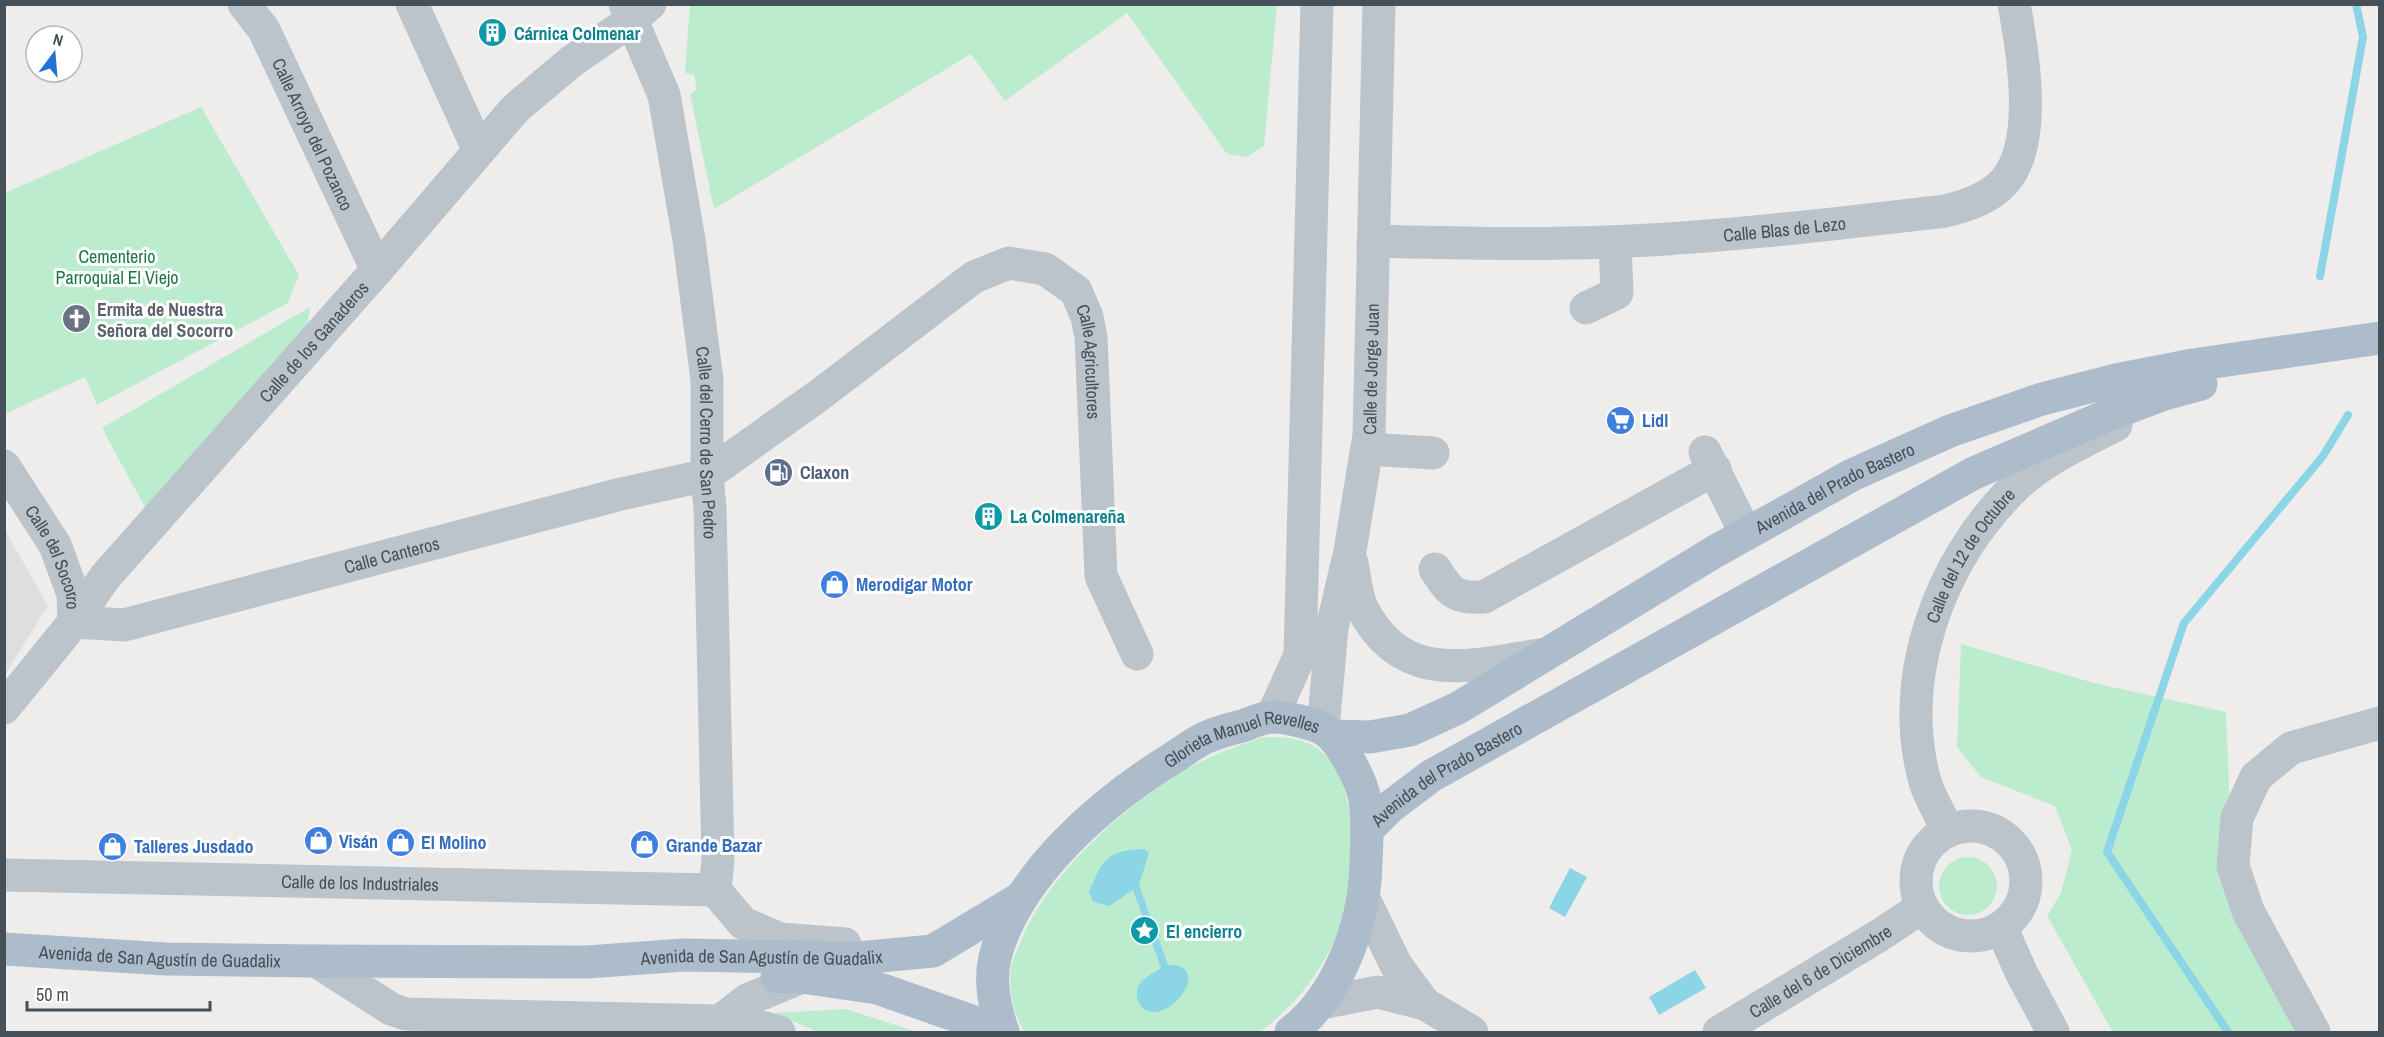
<svg xmlns="http://www.w3.org/2000/svg" width="2384" height="1037" font-family="'Archivo Narrow',sans-serif">
  <style>
    .education { fill: #e0ddde }
    .green { fill: #bcecce }
    .water { fill: #8bd5e7 }
    .lines { fill: none; stroke-linecap: round; stroke-linejoin: round }
    .stream { stroke: #8bd5e7; stroke-width: 8 }
    .minor { stroke: #bbc4cb; stroke-width: 33 }
    .major { stroke: #adbcca; stroke-width: 33 }
    .labels { text-anchor: middle; dominant-baseline: central; stroke-width: 6; stroke-linejoin: round; paint-order: stroke }
    .culture-label { font-size: 18px; font-weight: bold; fill: #0d838f; stroke: #fff; text-anchor: start }
    .street-label { font-size: 18px; fill: #465059; stroke: #fff }
    .park-label { font-size: 18px; fill: #1b7647; stroke: #fff }
    .worship-label { font-size: 18px; font-weight: bold; fill: #5b616d; stroke: #fff; text-anchor: start }
    .shop-label { font-size: 18px; font-weight: bold; fill: #366cbe; stroke: #fff; text-anchor: start }
    .service-label { font-size: 18px; font-weight: bold; fill: #4e5e75; stroke: #fff; text-anchor: start }
  </style>
  <rect width="100%" height="100%" fill="#efecec"/>
  <path class="education" d="M4 528 48 606 5 674H4Z"/>
  <path class="green" d="M690 4 1277 5 1264 146 1247 157 1227 154 1127 13 1005 101 971 54 714 209 690 94 697 90 694 75 685 73Z
    M201 107 299 275 288 303 97 405 85 377 5 414V193Z
    M310 307 307 327 147 511 102 428Z
    M1961 644 2094 683 2226 712 2233 883 2316 1032H2113L2047 916 2061 893 2072 850 2055 806 1981 777 1957 747Z
    M1263 737C1281 737 1297 737 1312 745 1367 775 1355 894 1334 941 1317 978 1292 1008 1260 1032H1025C1013 1014 1008 989 1011 967 1013 958 1018 949 1021 941 1049 873 1125 805 1187 769 1211 755 1238 746 1263 737Z
    M1939 886a29 29 0 1 1 58 0a29 29 0 1 1-58 0Z
    M846 1009 917 1032H818L774 1013Z"/>
  <path class="water" d="M1145 849 1149 853 1139 885 1168 965C1209 963 1180 1012 1154 1012 1138 1012 1131 992 1142 981 1147 976 1155 972 1161 968L1133 890 1109 906 1093 902 1089 892C1103 859 1107 850 1145 849Z
    M1570 868 1587 877 1565 917 1549 908Z
    M1695 970 1706 988 1659 1015 1649 997Z"/>
  <g class="lines">
    <path class="stream" d="M2320 276 2363 37 2356 4
      M2228 1032 2107 852 2184 623 2323 456 2348 415"/>
    <g class="minor">
      <path id="s1" d="M244 4 264 30 377 270"/>
      <path d="M412 4 479 151"/>
      <path id="s2" d="M625 4 664 95 689 240 707 380V475L710 508 718 860 715 890"/>
      <path id="s3" d="M1373 241C1450 243 1528 245 1605 242 1719 238 1832 224 1945 211 1966 206 1988 199 2003 183 2039 146 2023 52 2014 4"/>
      <path d="M1586 308 1617 293 1615 242"/>
      <path d="M1367 449 1433 453"/>
      <path d="M1705 452 1746 534"/>
      <path id="s4" d="M4 466 55 545 73 594 74 622 124 625 621 494 707 475 818 396 974 277 1009 263 1045 269 1076 291 1087 317 1091 337 1101 576 1137 654"/>
      <path d="M1352 563C1355 577 1356 595 1362 608 1403 688 1473 665 1545 654"/>
      <path d="M1435 569C1450 593 1456 599 1484 597L1715 469"/>
      <path id="s5" d="M4 708 74 622 105 577 377 270 515 109 572 61 633 19 650 4"/>
      <path d="M1272 717 1300 655 1317 4"/>
      <path id="s6" d="M1323 729 1332 628 1350 551 1369 435 1379 4"/>
      <circle cx="1971" cy="881" r="55"/>
      <path id="s7" d="M1948 831C1941 815 1930 798 1925 782 1897 679 1938 564 2012 490 2040 461 2081 443 2116 425"/>
      <path id="s8" d="M4 875 715 890"/>
      <path d="M715 890 743 923 780 939 845 944"/>
      <path d="M1364 899 1396 965 1425 1004"/>
      <path d="M2001 927 2021 972 2053 1032"/>
      <path d="M316 961 391 1009 405 1014 720 1021 747 1000 802 977"/>
      <path d="M1321 1003 1378 992 1425 1004 1472 1032"/>
      <path d="M720 1032V1021L761 1027 779 1032"/>
      <path id="s9" d="M1719 1032 1880 935 1922 907"/>
      <path d="M2314 1032 2248 911 2233 866 2237 818 2256 777 2291 748 2380 723"/>
    </g>
    <g class="major">
      <path id="s10" d="M1332 736 1370 737 1410 730 1458 708 1714 552 1852 475 1950 431 2042 399 2116 380 2193 365 2380 338"/>
      <path id="s11" d="M1367 830 1390 807 1431 776 1974 473 2111 414 2164 394 2201 384"/>
      <path id="s12" d="M4 949 166 959 316 961 587 962 684 955 858 958 933 951 1021 898"/>
      <path d="M777 977H802L877 988 1003 1032"/>
      <path id="s13" d="M1003 1032C995 1008 989 983 995 957 1017 874 1103 801 1173 758 1184 751 1195 742 1207 737 1218 732 1231 729 1242 726 1251 723 1263 717 1272 717 1283 716 1316 724 1325 730 1341 741 1362 781 1365 800 1368 821 1367 842 1366 863 1365 922 1339 996 1291 1032"/>
    </g>
  </g>
  <defs>
    <symbol id="building-disc" viewBox="-11 -11 22 22"><circle r="9.5" fill="#0f9aa8" stroke="#fff"/><path d="M-4-6H4V6H1V3H-1V6H-4ZM-2.5-4.3h1.7v1.8h-1.7ZM.8-4.3h1.7v1.8H.8ZM-2.5-1h1.7V.8h-1.7ZM.8-1h1.7V.8H.8Z" fill="#fff"/></symbol>
    <symbol id="church-disc" viewBox="-11 -11 22 22"><circle r="9.5" fill="#6b7280" stroke="#fff"/><path d="M-1.2-6h2.4v3.5h3.3v2.4h-3.3V6h-2.4V-.1h-3.3v-2.4h3.3Z" fill="#fff"/></symbol>
    <symbol id="supermarket-disc" viewBox="-11 -11 22 22"><circle r="9.5" fill="#3f7fe0" stroke="#fff"/><path d="M-6-5.5h2.5l.6 2H6L4.5 2H-2.5L-4.4-4H-6ZM-1.5 3.2a1.3 1.3 0 1 0 .1 0ZM3 3.2a1.3 1.3 0 1 0 .1 0Z" fill="#fff"/></symbol>
    <symbol id="fuel-disc" viewBox="-11 -11 22 22"><circle r="9.5" fill="#5c6f8a" stroke="#fff"/><path d="M-5.5-6h7V0h2V4h1.3V-2.5L3-4.5l.8-.8L6-3V5H2.5V1h-1V6h-7ZM-4.2-4.7v3.2H.2V-4.7Z" fill="#fff"/></symbol>
    <symbol id="shop-disc" viewBox="-11 -11 22 22"><circle r="9.5" fill="#3f7fe0" stroke="#fff"/><path d="M-5-2.5h2.3a2.7 3.5 0 0 1 5.4 0H5L5.5 6h-11ZM-1.5-2.5h3a1.5 2.3 0 0 0-3 0Z" fill="#fff"/></symbol>
    <symbol id="sight-disc" viewBox="-11 -11 22 22"><circle r="9.5" fill="#0f9aa8" stroke="#fff"/><path d="M0-6L1.8-2.2L6-1.7L2.9 1.2L3.7 5.4L0 3.3L-3.7 5.4L-2.9 1.2L-6-1.7L-1.8-2.2Z" fill="#fff"/></symbol>
  </defs>
  <g fill-rule="evenodd">
    <use href="#building-disc" x="476" y="16" width="33" height="33"/>
    <use href="#church-disc" x="60" y="302" width="33" height="33"/>
    <use href="#supermarket-disc" x="1604" y="404" width="33" height="33"/>
    <use href="#fuel-disc" x="762" y="456" width="33" height="33"/>
    <use href="#building-disc" x="972" y="500" width="33" height="33"/>
    <use href="#shop-disc" x="818" y="568" width="33" height="33"/>
    <use href="#shop-disc" x="302" y="824" width="33" height="33"/>
    <use href="#shop-disc" x="384" y="826" width="33" height="33"/>
    <use href="#shop-disc" x="628" y="828" width="33" height="33"/>
    <use href="#shop-disc" x="96" y="830" width="33" height="33"/>
    <use href="#sight-disc" x="1128" y="914" width="33" height="33"/>
  </g>
  <g class="labels">
    <g class="culture-label">
      <text x="514" y="33">Cárnica Colmenar</text>
      <text x="1010" y="516">La Colmenareña</text>
      <text x="1166" y="931">El encierro</text>
    </g>
    <g class="street-label">
      <text stroke="none"><textPath href="#s1" startOffset="148">Calle Arroyo del Pozanco</textPath></text>
      <text stroke="none"><textPath href="#s3" startOffset="412">Calle Blas de Lezo</textPath></text>
      <text stroke="none"><textPath href="#s5" startOffset="480">Calle de los Ganaderos</textPath></text>
      <text stroke="none"><textPath href="#s4" startOffset="1344">Calle Agricultores</textPath></text>
      <text stroke="none"><textPath href="#s6" startOffset="364">Calle de Jorge Juan</textPath></text>
      <text stroke="none"><textPath href="#s2" startOffset="450">Calle del Cerro de San Pedro</textPath></text>
      <text stroke="none"><textPath href="#s10" startOffset="568">Avenida del Prado Bastero</textPath></text>
      <text stroke="none"><textPath href="#s4" startOffset="501">Calle Canteros</textPath></text>
      <text stroke="none"><textPath href="#s7" startOffset="294">Calle del 12 de Octubre</textPath></text>
      <text stroke="none"><textPath href="#s4" startOffset="105">Calle del Socorro</textPath></text>
      <text stroke="none"><textPath href="#s13" startOffset="423">Glorieta Manuel Revelles</textPath></text>
      <text stroke="none"><textPath href="#s11" startOffset="98">Avenida del Prado Bastero</textPath></text>
      <text stroke="none"><textPath href="#s8" startOffset="356">Calle de los Industriales</textPath></text>
      <text stroke="none"><textPath href="#s12" startOffset="156">Avenida de San Agustín de Guadalix</textPath></text>
      <text stroke="none"><textPath href="#s12" startOffset="758">Avenida de San Agustín de Guadalix</textPath></text>
      <text stroke="none"><textPath href="#s9" startOffset="118">Calle del 6 de Diciembre</textPath></text>
    </g>
    <g class="park-label">
      <text x="117" y="256">Cementerio<tspan x="117" dy="21">Parroquial El Viejo</tspan></text>
    </g>
    <g class="worship-label">
      <text x="97" y="309">Ermita de Nuestra<tspan x="97" dy="21">Señora del Socorro</tspan></text>
    </g>
    <g class="shop-label">
      <text x="1642" y="420">Lidl</text>
      <text x="856" y="584">Merodigar Motor</text>
      <text x="339" y="841">Visán</text>
      <text x="421" y="842">El Molino</text>
      <text x="666" y="845">Grande Bazar</text>
      <text x="134" y="846">Talleres Jusdado</text>
    </g>
    <g class="service-label">
      <text x="800" y="472">Claxon</text>
    </g>
  </g>
  <rect width="2384" height="1037" fill="none" stroke="#465059" stroke-width="12"/>
  <g transform="translate(54 54) rotate(16)"><circle r="28" fill="#ffffff" stroke="#b5b9bd" stroke-width="1.5"/>
  <path d="M0-4.5L10 22L0 15L-10 22Z" fill="#2172d4"/>
  <text y="-9" font-size="16" font-weight="bold" text-anchor="middle" fill="#465059">N</text>
  </g>
  <path d="M27 1001v9h183v-9" fill="none" stroke="#465059" stroke-width="3"/>
  <text x="36" y="1001" font-size="18" fill="#465059" stroke="#ffffff" stroke-width="4.5" paint-order="stroke">50 m</text>
</svg>
